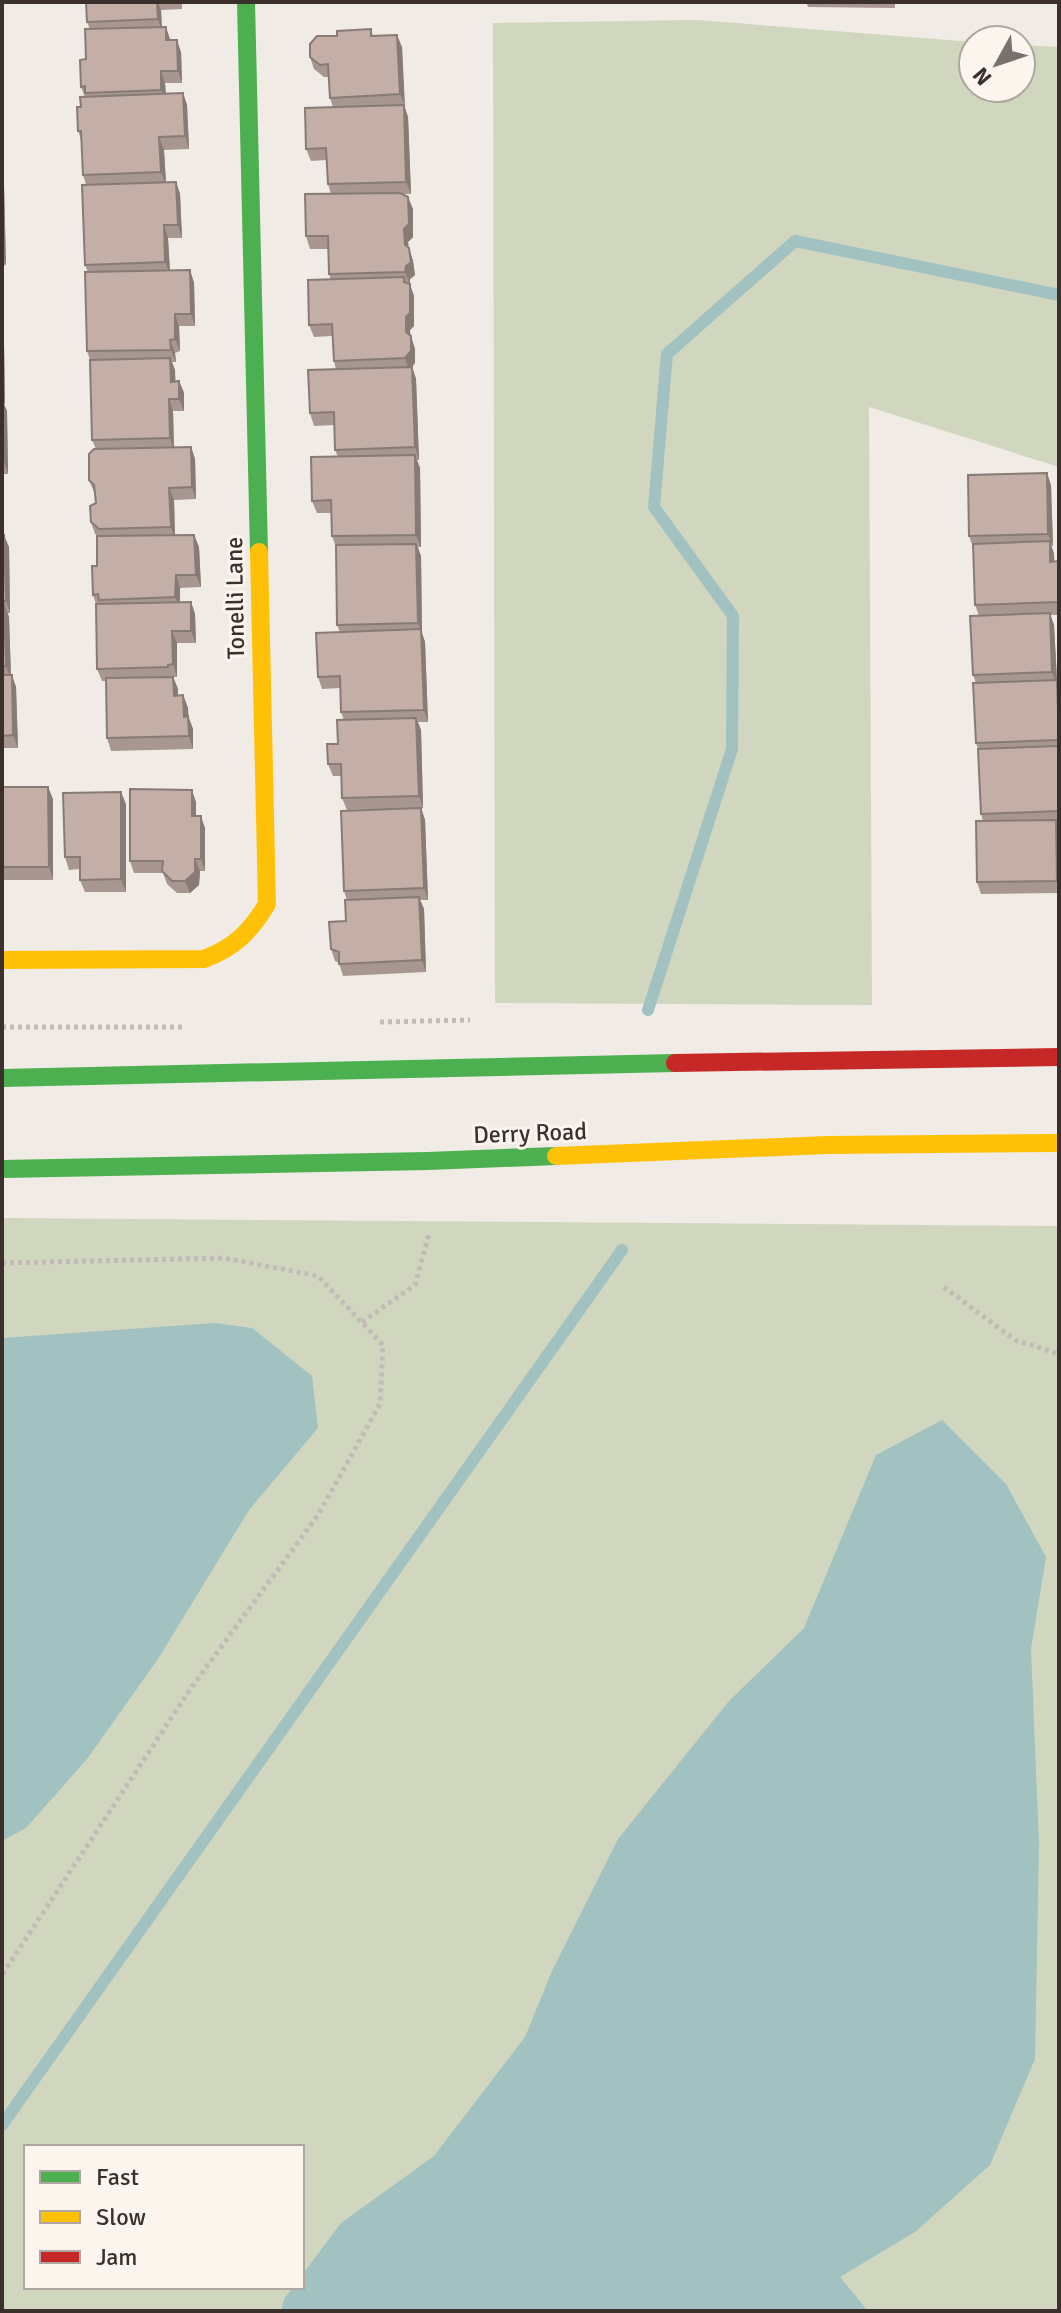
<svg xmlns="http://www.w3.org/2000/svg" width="1061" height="2313" font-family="Signika,sans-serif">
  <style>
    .green { fill: #d1d6bf; fill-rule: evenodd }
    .water { fill: #a1c2c1 }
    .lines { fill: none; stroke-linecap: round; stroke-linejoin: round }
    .stream { stroke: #a1c2c1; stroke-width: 12 }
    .path { stroke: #c2bbb6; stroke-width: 5; stroke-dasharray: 4 4; stroke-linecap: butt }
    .fast { stroke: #4caf50; stroke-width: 18 }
    .slow { stroke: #ffc107; stroke-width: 18 }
    .jam { stroke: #c62828; stroke-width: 18 }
    .wall { fill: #a89690 }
    .shaded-wall { fill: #887a75 }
    .building { fill: #c3afa7; stroke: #887a75; stroke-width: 2 }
    .labels { text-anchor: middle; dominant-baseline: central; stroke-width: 6; stroke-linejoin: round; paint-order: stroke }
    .street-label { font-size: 24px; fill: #3b302b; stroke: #fbf5ee }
  </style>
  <rect width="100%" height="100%" fill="#f0ebe5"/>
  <path class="green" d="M697 20 973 42V88H1021V45L1059 47V467L869 407 872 1005 495 1003 493 23Z
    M2 1218 1059 1226V2311H2ZM26 2147H302V2287H26Z"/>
  <path class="water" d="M215 1323 252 1328 312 1376 318 1428 249 1510 158 1659 87 1759 26 1828 2 1841V1338Z
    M942 1420 1006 1484 1046 1557 1031 1649 1039 1843 1035 2059 990 2165 915 2232 840 2277 868 2311H281L284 2299 293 2287H302V2275L341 2223 434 2156 525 2037 552 1971 618 1839 729 1701 804 1628 876 1455Z"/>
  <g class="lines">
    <path class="stream" d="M648 1010 732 749 733 616 654 507 667 354 795 241 1059 295
      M2 2125 622 1250"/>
    <path class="path" d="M380 1022 470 1020
      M2 1027H183
      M2 1263 224 1258 318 1276 383 1345 380 1404 318 1515 191 1688 2 1975
      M944 1287 1015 1340 1059 1354
      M362 1322 415 1285 429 1234"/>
    <path class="fast" d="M246 2 259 552
      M2 1078 675 1063
      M2 1169 428 1161 556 1156"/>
    <path class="slow" d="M2 960 204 959C234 948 251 931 267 904L259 552
      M556 1156 827 1145 1059 1143"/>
    <path class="jam" d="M675 1063 1059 1057"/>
  </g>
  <path class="wall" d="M86 2H182V9L161 10 162 27 170 40 181 52 182 83H165L166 94 183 93 187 105 189 149 164 150 166 182H176L180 194 182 238H168L170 271 190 270 194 283 195 326H179L180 351 175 353 176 362H172L175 370V381H179L184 393V411H173L174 447H191L195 459 196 499 174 500 175 535H194L199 547 201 587 180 588V602H191L195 614 196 643H177V677H173L178 689V695H183L188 708V716L193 729V749L111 751 107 738 106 681H102L97 669 96 604 93 595 97 566 98 536 95 534 91 522 96 503 95 494 89 480 96 449 92 440 90 360 87 351 88 272 85 265 86 184 83 175 81 139 78 131 81 107 85 97 81 87 86 59 90 29 87 22Z
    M806 2H895V8L808 7Z
    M371 29 373 36 402 47 404 106 408 117 411 194H403L413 209V237L408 242 409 248 413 261 415 275 410 279V285L414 296V326L410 330V336L415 349V363L412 367 416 379 419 460H417L420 468 421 547H418L421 556 422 633 425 642 428 722H418L421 730 423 808H421L425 820 428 900H420L424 909 426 972 343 976 339 963 335 961 331 949 346 921 347 900 344 891 384 809 347 810 342 798 341 776H333L328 764 338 744 344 720 341 712 340 688 322 689 318 677 340 632 337 625 336 547 332 536 331 513H317L312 501 338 457 335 450 334 425 314 426 310 413 336 370 334 361 332 336 314 337 309 325 331 280 329 274 328 249H310L306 236 331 194 328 184 327 160 311 161 306 149 333 107 330 98 329 77H324L314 69 310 57 337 36Z
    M2 179 4 185 6 265 2 266Z
    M2 337 4 343 5 404H4L7 411 8 474H2Z
    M1051 485 1053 546H1051L1054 554V561H1059V615H1050L1054 625 1057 680 1059 687V823H1057L1059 828V893L981 894 977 882 983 821 981 814 978 749 976 743V683L973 675 979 616 975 605 973 547 969 536Z
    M2 535 9 547 10 613H8L9 617 11 675 16 687 18 748H2Z
    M2 787 53 799V880H2Z
    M196 802V816L205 828V871H200L199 885 190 893H177L167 884 163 873H134L130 861Z
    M126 804V892H85L80 880V869L69 870 65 857Z"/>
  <path class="shaded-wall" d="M157 2H158L161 10 162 32 158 19Z
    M166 27 170 39V53L166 40Z
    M397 35 402 47 405 106 400 94Z
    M177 40 181 52 182 83 178 71Z
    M161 71 165 83 166 102 161 90Z
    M183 93 187 105 189 149 185 136Z
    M404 105 408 117 411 194 406 182Z
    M159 137 164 150 166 185 161 172Z
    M2 179 4 185 6 265 2 254Z
    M176 182 180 194 182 238 178 225Z
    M408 197 413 209V237L408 242 409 258 405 245 404 229Z
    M164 225 168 238 170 274 165 262Z
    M409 248 413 261 415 275 410 279V285L414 296V326L410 330 411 344 406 332V317L410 284 405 272Z
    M190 270 194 283 195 326 191 314Z
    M175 314 179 326 180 351 175 339Z
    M411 336 415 349V363L412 367 416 379 419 460 415 447 409 371 405 358Z
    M2 337 4 343 5 404 2 395Z
    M170 340 175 353 176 362 171 350Z
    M170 358 175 370 176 394 171 382Z
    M179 381 184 393V411L179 399Z
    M2 399 7 411 8 474 4 461Z
    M169 399 173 411 174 451 170 438Z
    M191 447 195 459 196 499 192 487Z
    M415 455 420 468 421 547 416 535Z
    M1047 473 1051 485 1053 546 1048 534Z
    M169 488 174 500 175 540 171 527Z
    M4 535 9 547 10 613 6 601Z
    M194 535 199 547 201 587 196 575Z
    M1050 541 1054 554 1055 574 1050 562Z
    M416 544 421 556 422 633 425 642 428 722 424 710 421 632 418 623Z
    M176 575 180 588V609L175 597Z
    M191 602 195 614 196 643 191 631Z
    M4 604 9 617 11 679 6 666Z
    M1050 613 1054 625 1057 680 1059 687V741L1057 684 1052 672Z
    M172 631 177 643V677L173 664Z
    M12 675 16 687 18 748 13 735Z
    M173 677 178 689V708L174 696Z
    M183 695 188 708 189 729 184 717Z
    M188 716 193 729V749L189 736Z
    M416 718 421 730 423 808 419 796Z
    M48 787 53 799V880L49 867Z
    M192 790 196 802V828L192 816Z
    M121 792 126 804V892L121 879Z
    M421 808 425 820 428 900 424 888Z
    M201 816 205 828V871L201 859Z
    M1056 820 1059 828V887L1057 881Z
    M195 859 200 871 199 885 190 893 185 881Z
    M419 897 424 909 426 972 422 960Z"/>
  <path class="building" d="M86 2H157L158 19 87 22Z
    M166 27V40H177L178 71H161V90L85 93V86L81 87 80 60 86 59 85 29Z
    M371 29V36L397 35 400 94 330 98 328 64 320 65 310 57V44L317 36H337V31Z
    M183 93 185 136 159 137 161 172 83 175 81 131H78L77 107H81L80 97Z
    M404 105 406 182 328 184 326 148 306 149 305 108Z
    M176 182 178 225H164L165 262 85 265 82 185Z
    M400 193 408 197 409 224 404 229 405 245 409 248 411 262 406 266 405 272 329 274 328 236H306L305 194Z
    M190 270 191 314H175V339L170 340 171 350 87 351 85 272Z
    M404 277V282L410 284V313L406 317V332L411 336V351L405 358 334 361 332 324 309 325 308 280Z
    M170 358 171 382 179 381V399H169L170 438 92 440 90 360Z
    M412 367 415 447 335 450 334 412 310 413 308 370Z
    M2 399 4 461H2Z
    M191 447 192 487 169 488 171 527 99 529 91 522 90 506 96 503 94 485 89 480V454L94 449Z
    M415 455 416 535 332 536 331 500 312 501 311 457Z
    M1047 473 1048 534 969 536 968 475Z
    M2 535H4L6 601H2Z
    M194 535 196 575H176L175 597 99 600 98 594 93 595 92 566H97V536Z
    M1050 541V562L1059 561V602L975 605 973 544Z
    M416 544 418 623 337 625 336 545Z
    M191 602V631H172L173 664 168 665V667L97 669 96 604Z
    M2 604H4L6 666H2Z
    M1050 613 1052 672 973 675 970 616Z
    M421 629 424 710 341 712 340 676 318 677 316 633Z
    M2 675H12L13 735 2 736Z
    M173 677 174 696 183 695 184 717 188 716 189 736 107 738 106 678Z
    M1057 680 1059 740 976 743 973 683Z
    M416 718 419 796 342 798 341 764H328L327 744H338L337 720Z
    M1058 746 1059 811 981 814 978 749Z
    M2 787H48L49 867H2Z
    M130 789 192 790V816H201V859H195V872L185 881H172L162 871 163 861H130Z
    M121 792V879L80 880V857H65L63 793Z
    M421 808 424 888 344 891 341 811Z
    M1056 820 1057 881 977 882 976 821Z
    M419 897 422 960 339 964V952L331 949 329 922 346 921 345 900Z"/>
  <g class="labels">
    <g class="street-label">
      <text transform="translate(235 598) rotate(-91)">Tonelli Lane</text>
      <text transform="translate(530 1133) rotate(-2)">Derry Road</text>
    </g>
  </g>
  <rect width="1061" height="2313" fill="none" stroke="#3b302b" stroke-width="8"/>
  <rect x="24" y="2145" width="280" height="144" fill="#fbf5ee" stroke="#aea6a0" stroke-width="2"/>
  <rect x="40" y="2171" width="40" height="12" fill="#4caf50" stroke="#aea6a0" stroke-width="2"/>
  <text x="96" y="2185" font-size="24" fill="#3b302b">Fast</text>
  <rect x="40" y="2211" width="40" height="12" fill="#ffc107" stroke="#aea6a0" stroke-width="2"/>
  <text x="96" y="2225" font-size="24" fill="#3b302b">Slow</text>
  <rect x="40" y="2251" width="40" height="12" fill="#c62828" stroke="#aea6a0" stroke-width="2"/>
  <text x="96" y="2265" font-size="24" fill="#3b302b">Jam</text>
  <g transform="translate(997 64) rotate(230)"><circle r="38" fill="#fbf5ee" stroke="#aea6a0" stroke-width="2"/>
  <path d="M0-6L14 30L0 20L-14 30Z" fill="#7a716c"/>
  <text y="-12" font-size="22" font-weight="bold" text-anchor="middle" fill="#3b302b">N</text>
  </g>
</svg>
